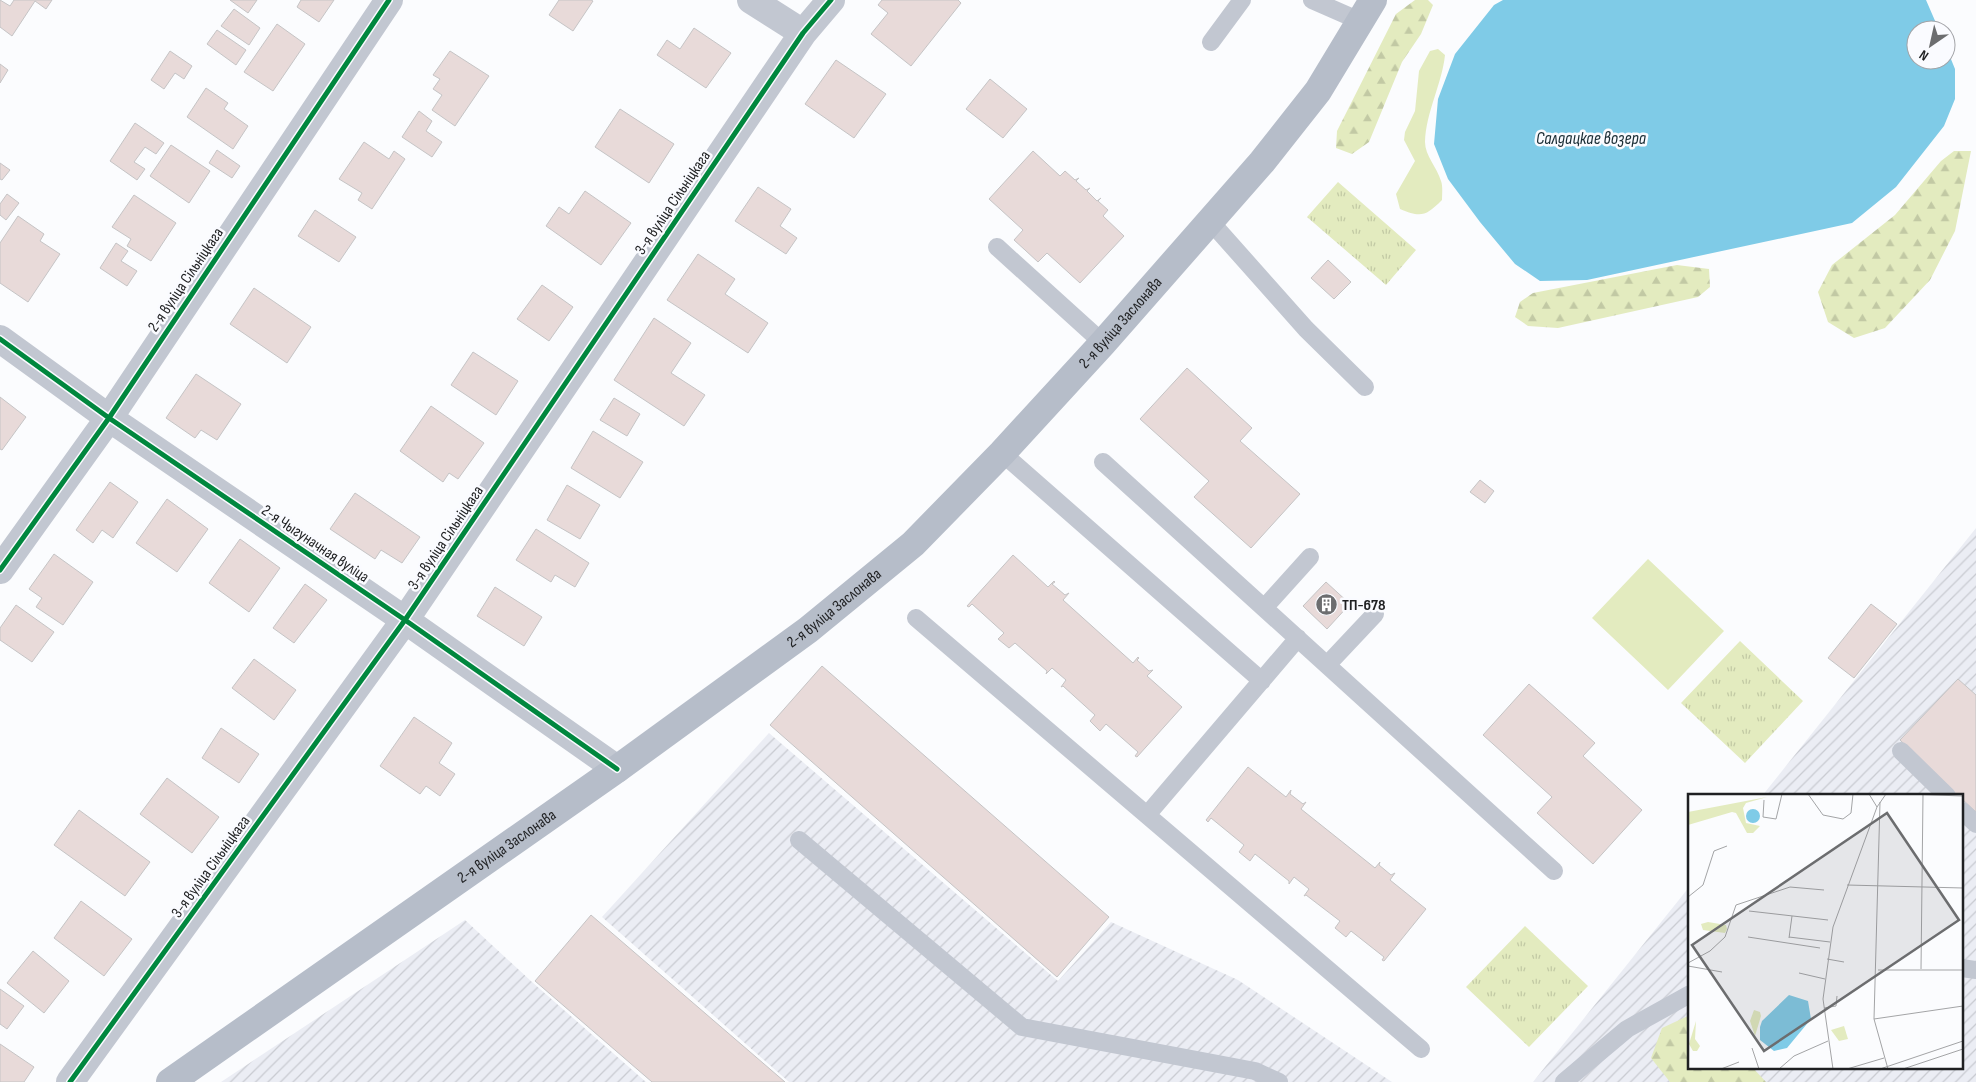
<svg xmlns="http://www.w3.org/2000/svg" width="1976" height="1082" font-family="'Sofia Sans Condensed',sans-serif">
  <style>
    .industrial { fill: url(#industrial-furrows) }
    .green { fill: #e3ebbf }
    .forest { fill: url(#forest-firs) }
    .park { fill: url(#park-tufts) }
    .water { fill: #7fcbe7 }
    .building { fill: #e8dad9; stroke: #c5c4c5 }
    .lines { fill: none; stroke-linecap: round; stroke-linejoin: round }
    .lane { stroke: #c2c7d1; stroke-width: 18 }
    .street { stroke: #c2c7d1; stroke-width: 28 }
    .secondary { stroke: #b6bdc9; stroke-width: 28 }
    .cycleway-casing { stroke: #fafbff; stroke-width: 8 }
    .cycleway { stroke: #00873e; stroke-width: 5 }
    .labels { text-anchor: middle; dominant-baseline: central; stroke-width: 5; stroke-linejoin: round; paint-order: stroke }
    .street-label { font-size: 16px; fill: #1f2022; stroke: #fafbff }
    .poi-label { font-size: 16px; font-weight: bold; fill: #1f2022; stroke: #fafbff; text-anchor: start }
    .water-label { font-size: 18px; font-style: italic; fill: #192c34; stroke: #fafbff }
    .inset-road { fill: none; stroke: #a3a4a6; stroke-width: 1 }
    .view { fill: #6c6d6f; fill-opacity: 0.15; stroke: #6c6d6f; stroke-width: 2.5 }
    .inset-edge { fill: none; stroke: #1f2022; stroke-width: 2.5 }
  </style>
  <defs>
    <pattern id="industrial-furrows" width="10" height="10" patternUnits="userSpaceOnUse" patternTransform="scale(1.25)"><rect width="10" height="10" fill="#ebedf4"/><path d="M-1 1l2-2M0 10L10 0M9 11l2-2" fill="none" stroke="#c9cbd1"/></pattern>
    <pattern id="forest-firs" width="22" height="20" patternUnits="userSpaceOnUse" patternTransform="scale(1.25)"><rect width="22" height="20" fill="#e3ebbf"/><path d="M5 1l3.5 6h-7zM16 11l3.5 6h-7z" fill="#c2c9a4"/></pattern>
    <pattern id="park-tufts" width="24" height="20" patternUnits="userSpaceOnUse" patternTransform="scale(1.25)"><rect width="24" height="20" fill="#e3ebbf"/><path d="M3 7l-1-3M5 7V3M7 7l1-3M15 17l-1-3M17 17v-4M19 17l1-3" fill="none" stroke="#c2c9a4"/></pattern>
  </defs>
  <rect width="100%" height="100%" fill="#fbfcfe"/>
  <path class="industrial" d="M1976 528V1082H1533L1690 886V1068H1962V796H1762Z
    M769 733 1058 981 1111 922 1238 980 1392 1082H789L602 917Z
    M465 920 532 982 646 1082H221Z"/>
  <path class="green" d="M1438 49 1445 55C1442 84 1426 112 1425 142 1425 156 1437 167 1441 181 1443 186 1442 194 1442 200 1426 216 1421 218 1400 209L1396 194 1415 161 1404 140 1405 132 1415 111 1419 71 1430 51Z
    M1648 559 1724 631 1668 690 1592 618Z"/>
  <path class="forest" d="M1415 0H1428L1433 5 1421 34 1402 62 1369 142 1352 154 1336 148 1337 131 1396 14Z
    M1954 151H1971L1955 231 1930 280 1885 328 1854 338 1828 322 1818 292 1832 265 1895 215 1941 161Z
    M1677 265 1709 269 1710 287 1698 297 1558 328 1528 326 1515 317 1520 302 1533 293Z
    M1690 1015V1068H1753L1766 1082H1670L1651 1058 1662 1028Z"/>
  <path class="park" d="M1338 182 1416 250 1386 285 1307 217Z
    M1740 641 1803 701 1745 763 1681 703Z
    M1525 926 1588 986 1529 1047 1466 987Z"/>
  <path class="water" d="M1503 0H1926L1939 30H1916V60H1946V47L1955 69V99L1944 126 1896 187 1852 223 1587 280 1540 281 1515 264 1480 222 1448 179 1434 144 1438 99 1455 54 1494 5Z"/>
  <path class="building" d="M0 0 10 6 14 0H52L46 9 35 1 12 36 0 27Z
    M230 0H257L248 13Z
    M301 0H334L319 22 297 7Z
    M559 0H591L593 1 573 31 549 15Z
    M882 0H958L961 3 911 66 871 34 888 13 878 5Z
    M234 9 260 28 249 45 221 26Z
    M277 24 305 44 273 91 244 72Z
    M694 28 731 53 706 88 657 55 667 40 680 49Z
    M217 30 246 50 236 65 207 44Z
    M170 51 192 66 184 79 175 73 164 89 151 80Z
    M450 51 489 76 455 126 432 110 442 95 433 89 440 79 433 75Z
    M836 60 886 94 854 138 805 104Z
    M0 64 8 70 0 83Z
    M990 79 1027 109 1003 138 966 109Z
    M206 88 228 103 224 109 248 126 233 149 187 117Z
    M620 109 674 144 649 183 595 147Z
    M419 111 432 121 426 131 442 142 432 157 402 137Z
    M135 123 164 143 156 154 145 147 134 162 145 169 137 180 110 161Z
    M364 142 389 159 394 151 405 159 372 209 358 200 362 193 339 179Z
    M171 145 210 171 189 203 150 176Z
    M217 150 240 166 232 178 209 163Z
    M1033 151 1060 176 1065 171 1075 180 1079 178 1076 181 1086 190 1090 188 1087 191 1097 201 1101 198 1098 201 1108 210 1103 216 1124 236 1080 283 1047 253 1038 262 1025 250 1014 240 1023 230 989 199Z
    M0 163 10 170 2 180 0 179Z
    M758 187 791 209 780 226 797 238 786 254 735 221Z
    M585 191 631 223 601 265 546 226 559 207 569 214Z
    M7 194 19 203 6 220 0 215V204Z
    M134 195 176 223 151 261 127 246 131 239 112 227Z
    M315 210 356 237 339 262 298 236Z
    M18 216 44 234 40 241 60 254 28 302 0 283V243Z
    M116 243 128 251 121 261 137 271 127 286 100 268Z
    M698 254 735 279 725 294 768 323 748 353 667 300Z
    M1328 260 1351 282 1334 299 1311 278Z
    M542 285 573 307 549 341 517 319Z
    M254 288 311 327 287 363 230 324Z
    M654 318 691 343 671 373 705 395 684 426 614 380Z
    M473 352 518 381 496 415 451 385Z
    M1187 368 1252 428 1240 441 1300 494 1251 548 1194 497 1209 481 1140 419Z
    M196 374 241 404 217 440 201 430 195 438 166 418Z
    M0 397 26 417 2 450 0 449Z
    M614 398 640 414 627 436 600 420Z
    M431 406 484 443 458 479 449 473 443 482 400 451Z
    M593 431 643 462 620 498 571 468Z
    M1480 480 1494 491 1485 503 1470 492Z
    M110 482 138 502 113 538 102 530 93 543 76 530Z
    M567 485 600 505 580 539 547 520Z
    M355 493 420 537 402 563 381 550 375 559 330 529Z
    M167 499 208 529 177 572 136 543Z
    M536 529 589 563 575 587 555 575 551 582 516 560Z
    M240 539 280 568 249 612 209 583Z
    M54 554 93 582 63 625 36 607 42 598 29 589Z
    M1013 555 1048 587 1054 581 1055 582 1052 584 1065 595 1069 593 1063 600 1133 663 1138 657 1139 658 1137 660 1149 671 1153 670 1147 676 1182 707 1137 757 1135 756 1138 752 1106 724 1100 731 1090 721 1095 715 1063 686 1061 687 1066 680 1052 668 1046 674 1047 671 1015 643 1009 648 998 639 1004 633 972 604 969 607 967 606Z
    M1326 582 1350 604 1327 629 1303 606Z
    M305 584 327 600 294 643 273 628Z
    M495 587 542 617 524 646 477 616Z
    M1871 604 1897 624 1854 678 1828 658Z
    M16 605 54 632 32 662 0 640V628Z
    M254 659 296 690 274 720 232 688Z
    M822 666 1109 917 1057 977 770 725Z
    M1958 679 1976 695V812L1962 799V796H1958L1900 740Z
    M1529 684 1595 743 1583 756 1642 810 1593 864 1537 813 1552 797 1483 735Z
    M414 717 452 743 439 763 455 774 440 796 426 786 420 794 380 766Z
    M221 728 259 754 239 783 202 758Z
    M1248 767 1286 797 1291 790 1290 794 1303 804 1306 802 1301 809 1375 868 1380 862 1379 865 1391 875 1395 873 1390 880 1426 909 1384 961 1382 960 1384 957 1351 931 1346 937 1335 928 1340 921 1306 895 1304 896 1309 889 1294 877 1289 884V881L1255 854 1250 861 1239 852 1244 845 1211 818 1208 822 1206 820Z
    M167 778 219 817 192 853 140 814Z
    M79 810 150 862 125 896 54 845Z
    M81 901 132 939 104 976 54 938Z
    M591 915 785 1082H652L535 981Z
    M33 951 69 981 44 1013 7 983Z
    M0 989 24 1006 7 1029 0 1024Z
    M0 1044 34 1067 24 1082H0Z"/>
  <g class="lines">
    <path class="lane" d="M1312 0 1360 21
      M1211 42 1242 0
      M1210 221 1306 329 1365 387
      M997 247 1103 343
      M1002 453 1262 681
      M1103 462 1554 871
      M1264 608 1310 557
      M916 618 1421 1049
      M1327 665 1375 614
      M1901 751 1947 796
      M1962 811 1976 824
      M1147 815 1298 638
      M799 840 1022 1027 1255 1071 1279 1082
      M1962 968 1976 970
      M1564 1082 1627 1029 1690 994"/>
    <path class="street" d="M751 0 803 33
      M0 339 109 418 405 620 617 769
      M0 570 109 418 389 0
      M70 1082 405 620 803 33 831 0"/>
    <path class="secondary" id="s1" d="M170 1082 617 769 808 630 913 544 1002 453 1103 343 1262 162 1318 91 1373 0"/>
    <defs>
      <path id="cycleway" d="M0 339 109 418 405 620 617 769
        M0 570 109 418 389 0
        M70 1082 405 620 803 33 831 0"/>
    </defs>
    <use href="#cycleway" class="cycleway-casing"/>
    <use href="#cycleway" class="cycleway"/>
  </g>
  <defs>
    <symbol id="building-disc" viewBox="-11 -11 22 22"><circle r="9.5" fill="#6c6d6f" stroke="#fafbff"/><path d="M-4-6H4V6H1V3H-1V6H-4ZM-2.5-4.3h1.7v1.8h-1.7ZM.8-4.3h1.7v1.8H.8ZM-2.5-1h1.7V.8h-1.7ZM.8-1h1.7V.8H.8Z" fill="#fff"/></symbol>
  </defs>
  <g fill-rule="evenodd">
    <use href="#building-disc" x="1314" y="592" width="25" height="25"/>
  </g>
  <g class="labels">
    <g class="street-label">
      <text transform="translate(673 203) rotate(-56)">3-я вуліца Сільніцкага</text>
      <text transform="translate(186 280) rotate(-56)">2-я вуліца Сільніцкага</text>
      <text stroke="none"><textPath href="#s1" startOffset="1221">2-я вуліца Заслонава</textPath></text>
      <text transform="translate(446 538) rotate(-56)">3-я вуліца Сільніцкага</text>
      <text transform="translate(315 544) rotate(34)">2-я Чыгуначная вуліца</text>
      <text stroke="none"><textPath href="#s1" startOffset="816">2-я вуліца Заслонава</textPath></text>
      <text stroke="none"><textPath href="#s1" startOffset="411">2-я вуліца Заслонава</textPath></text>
      <text transform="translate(211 867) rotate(-54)">3-я вуліца Сільніцкага</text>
    </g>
    <g class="poi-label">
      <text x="1342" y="605">ТП-678</text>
    </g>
    <g class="water-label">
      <text x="1591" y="138">Салдацкае возера</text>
    </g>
  </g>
  <g transform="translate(1688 794)">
    <rect width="275" height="275" fill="#fbfcfe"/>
    <path d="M79 3 58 9 55 14 58 29 72 32 65 39H59L48 19 44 18 0 31V18Z" fill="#e3ebbf"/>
    <path d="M20 128 38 131 39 135 37 139 15 136 13 130ZM66 216 72 218 73 222 67 242 62 227ZM8 227 7 245 12 252 9 257H5L1 250Z" fill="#e3ebbf"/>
    <path d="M156 232 160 245 151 247 143 236Z" fill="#e3ebbf"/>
    <path d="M58 22a7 7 0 1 1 14 0a7 7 0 1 1-14 0ZM101 201 120 207 123 225 99 254 86 257 72 246V233L74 227Z" fill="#7fcbe7"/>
    <path class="inset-road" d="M120 0 135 21 155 25 163 19 165 0M181 0 189 13M219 0 275 2M76 6 75 23 88 25 94 0M192 8 186 225 200 275M159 91 275 94M0 103 15 91 26 57 39 52M61 117 140 126M60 143 132 154M101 143 142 148M101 144 104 122M139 165 156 168M0 169 22 157 37 143 48 111 102 93 136 96M0 172 34 178M233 175 235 0M190 176H275M111 179 137 185M136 214 148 212 149 202M186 225 275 212M64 254 71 275M33 275 51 268M91 275 106 262 140 247M145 275 135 205 145 133 189 13 198 0M159 275 196 264M192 275 275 247M215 275 275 255"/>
    <path class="view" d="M199 19 271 126 76 257 4 151Z"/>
    <rect width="275" height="275" class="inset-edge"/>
  </g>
  <g transform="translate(1931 45) rotate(214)"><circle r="24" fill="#fafbff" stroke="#a2a3a7"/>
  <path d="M0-4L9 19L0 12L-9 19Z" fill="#6c6d6f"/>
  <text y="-8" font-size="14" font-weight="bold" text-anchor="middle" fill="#1f2022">N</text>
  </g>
</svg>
